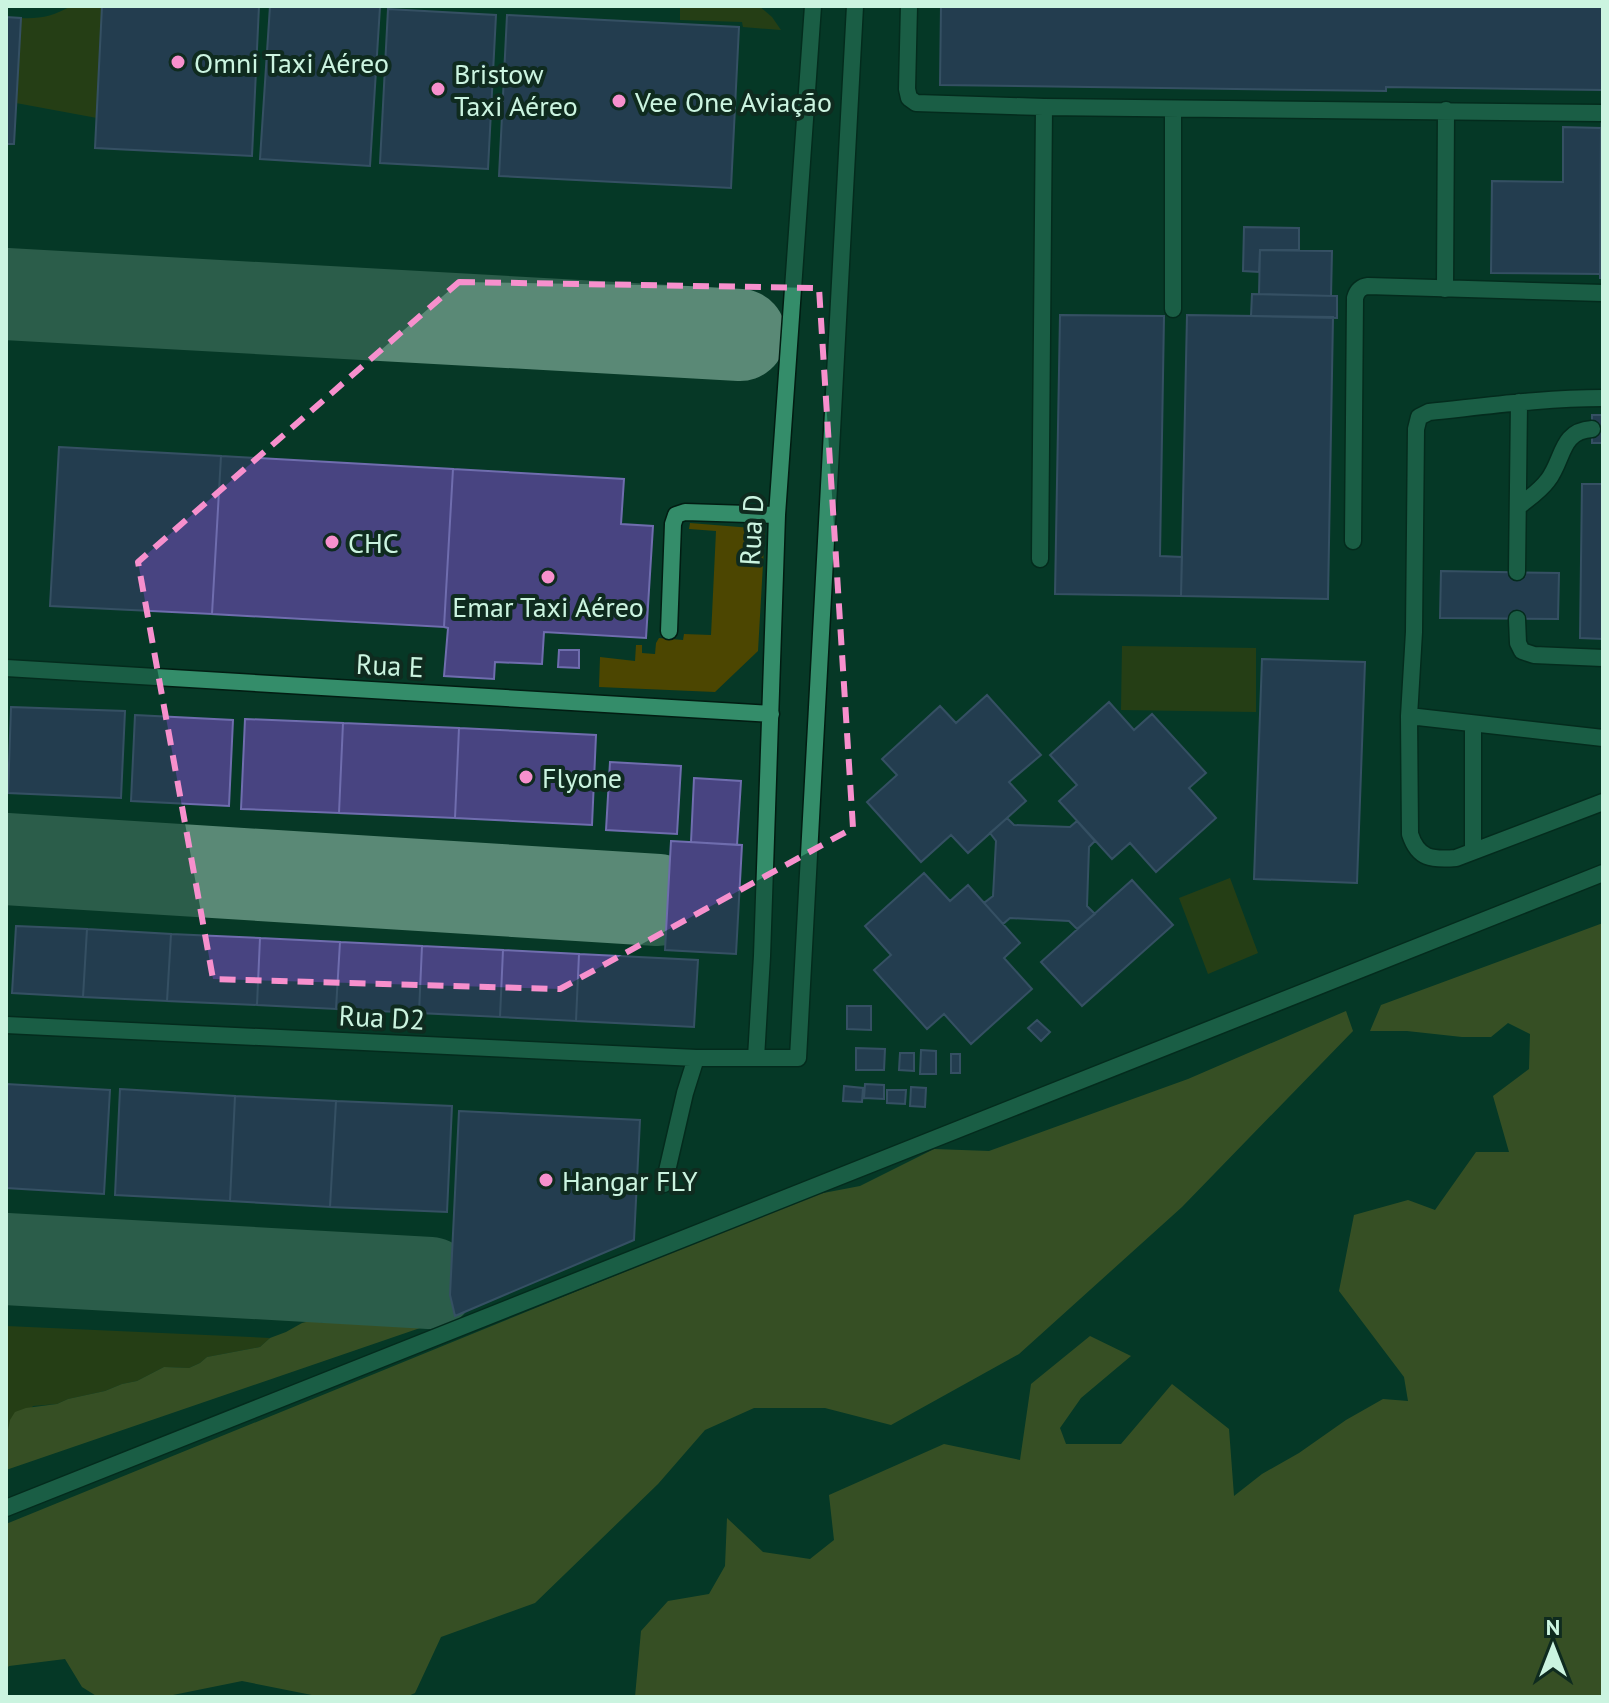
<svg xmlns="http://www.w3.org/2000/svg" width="1609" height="1703" font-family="'PT Sans',sans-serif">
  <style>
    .green { fill: #4c4601 }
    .forest { fill: #726c23 }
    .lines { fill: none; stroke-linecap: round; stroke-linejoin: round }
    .taxiway { stroke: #5a8976; stroke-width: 92 }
    .building { fill: #484481; stroke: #6f6dae; stroke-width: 2 }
    .service-casing { stroke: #021c12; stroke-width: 19 }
    .service { stroke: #348d6a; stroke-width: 16 }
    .marked { fill: none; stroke: #f790cd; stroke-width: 6; stroke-dasharray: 16 10; stroke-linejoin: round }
    .poi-dot { fill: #f790cd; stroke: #0f2b1f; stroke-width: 3 }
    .labels { text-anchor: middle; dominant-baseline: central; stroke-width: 8; stroke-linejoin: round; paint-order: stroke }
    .poi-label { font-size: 28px; fill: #cbf4e0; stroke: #0f2b1f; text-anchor: start }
    .street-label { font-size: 28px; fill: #cbf4e0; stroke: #0f2b1f }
  </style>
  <rect width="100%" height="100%" fill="#063826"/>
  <path class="green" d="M71 6H102L97 118 16 103 21 18C40 19 54 16 71 6Z
    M680 6H759L772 17 781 30 743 27 742 22 680 20Z
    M690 523 765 529 758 651 715 692 599 687 600 657 635 661 636 645H642V653L655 654 656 643 659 638 683 640 684 634 711 635 716 531 689 529Z
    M1122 646 1256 648V712L1121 710Z
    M1230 878 1258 953 1208 974 1179 898Z
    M6 1326 270 1338 260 1347 207 1357 200 1363 189 1368 164 1367 137 1381 122 1384 105 1391 68 1399 57 1404 33 1406 6 1440Z"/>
  <path class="forest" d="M1603 923V1697H635L641 1631 668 1601 709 1594 725 1566 727 1518 763 1552 810 1559 834 1540 829 1495 944 1444 1020 1460 1031 1384 1090 1336 1131 1356 1081 1398 1060 1428 1066 1444H1121L1172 1384 1229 1429 1234 1496 1262 1474 1299 1453 1346 1420 1383 1399 1408 1401 1404 1377 1339 1291 1354 1215 1408 1200 1435 1210 1476 1152H1509L1493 1096 1529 1069 1530 1034 1508 1023 1491 1037H1462L1407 1031H1370L1381 1005Z
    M1346 1011 1353 1031 1182 1207 1019 1354 891 1425 825 1408H754L705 1430 658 1484 535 1603 441 1637 415 1693 406 1697H322L242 1681 163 1697H98L82 1687 65 1659 9 1666 6 1669V1524L813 1195 860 1186 934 1149 989 1151 1188 1079Z
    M425 1300 430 1301 439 1311 455 1316 6 1470V1440L10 1420 15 1412 26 1408 57 1404 68 1399 105 1391 122 1384 137 1381 164 1367 189 1368 200 1363 207 1357 260 1347 270 1338 286 1332 302 1323 314 1320 323 1323 333 1322 348 1318 366 1321 388 1308Z"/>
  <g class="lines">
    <path class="taxiway" d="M6 294 740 335
      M6 859 658 900
      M6 1259 430 1283"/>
  </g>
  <path class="building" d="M102 6H259L252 156 95 148Z
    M270 6 380 7 370 166 260 159Z
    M941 6H1603V278H1600L1602 90 1386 87V91L940 85Z
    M388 9 496 15 488 169 380 163Z
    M507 15 739 27 731 188 499 176Z
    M6 17 21 18 14 144H6Z
    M1563 127 1601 128 1600 274 1491 273 1492 181 1563 182Z
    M1244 227 1299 228V250H1260L1259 272 1243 271Z
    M1260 250 1332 251 1331 296 1259 294Z
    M1252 294 1337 296V318L1251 316Z
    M1060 315 1164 316 1160 556 1182 557 1181 596 1055 594Z
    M1187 315 1333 317 1328 599 1181 596Z
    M1592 415H1603V443H1592Z
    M59 447 221 456 212 614 50 606Z
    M221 456 453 469 444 627 212 614Z
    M453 469 624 479 621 524 653 526 646 638 544 632 542 664 495 662 494 679 444 676 448 628 444 627Z
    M1582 484H1603V639L1580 638Z
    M1441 571 1559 573 1558 619 1440 618Z
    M559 650H579V668L558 667Z
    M1262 659 1365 662 1357 883 1254 879Z
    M987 695 1041 755 1009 782 1026 801 968 853 951 835 921 862 867 802 897 775 882 759 940 706 956 723Z
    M1109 702 1134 730 1152 714 1206 773 1189 788 1216 818 1156 872 1130 843 1112 859 1059 801 1077 785 1050 755Z
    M11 707 125 711 121 798 8 793Z
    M135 715 233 720 229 806 131 801Z
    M245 719 343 723 339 813 241 809Z
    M343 723 459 728 455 818 339 813Z
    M459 728 596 735 592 825 455 818Z
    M610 762 681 766 677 834 606 830Z
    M694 778 741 781 737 845 691 842Z
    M1007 818 1014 825 1070 827 1077 821 1095 841 1089 847 1087 906 1095 914 1077 929 1069 921 1010 918 1003 924 984 903 993 896 996 841 990 833Z
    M671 841 742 845 736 954 665 950Z
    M924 873 950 901 968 885 1020 943 1004 958 1032 989 971 1044 944 1014 927 1029 874 970 891 955 865 926Z
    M1132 880 1173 925 1082 1006 1041 962Z
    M16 926 87 929 83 997 12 993Z
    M87 929 171 934 167 1001 83 997Z
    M171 934 260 938 257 1005 167 1001Z
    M260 938 340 942 336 1009 257 1005Z
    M340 942 422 946 419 1013 336 1009Z
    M422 946 503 950 500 1017 419 1013Z
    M503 950 579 954 576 1021 500 1017Z
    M579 954 698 960 694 1027 576 1021Z
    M847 1006H871V1030L847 1029Z
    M1037 1020 1050 1032 1041 1041 1028 1028Z
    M856 1048 885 1049 884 1070H856Z
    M921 1050 936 1051V1074H920Z
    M900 1053H914V1071L899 1070Z
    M951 1054H960V1073H951Z
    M6 1084 110 1090 104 1194 6 1188Z
    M865 1084 884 1085V1099L864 1098Z
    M844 1086 863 1088 862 1102 843 1101Z
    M911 1087 926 1088 925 1107 910 1106Z
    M120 1089 235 1096 230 1201 115 1195Z
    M887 1090H906L905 1104 887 1103Z
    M235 1096 336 1101 330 1207 230 1201Z
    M336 1101 452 1106 447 1212 330 1207Z
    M459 1111 640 1120 634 1240 455 1316 450 1295Z"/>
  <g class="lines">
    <defs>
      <path id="service" d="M909 6 907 89 909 98 916 103 1044 107 1602 113
        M1445 289 1446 110
        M1173 309V109
        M1603 398C1545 398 1487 406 1429 412L1419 417 1416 429 1414 632 1409 716 1410 834C1418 859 1432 860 1456 858L1603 802
        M1518 507C1529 498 1540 491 1548 480 1564 459 1560 431 1592 429
        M1353 541 1355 298C1357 291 1360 287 1368 286L1603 293
        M1040 559 1044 107
        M1517 572 1519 402
        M1517 619 1518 643 1522 651 1534 655 1603 658
        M669 631 673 524 676 515 685 512 777 515
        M6 668 771 714
        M1409 716 1603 738
        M1473 851V725
        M6 1025 696 1058H798L855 6
        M756 1058 762 956 777 515 813 6
        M664 1184 685 1093 696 1058
        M6 1508 1603 873"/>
    </defs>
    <use href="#service" class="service-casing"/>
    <use href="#service" class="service"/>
  </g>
  <path d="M0 0H1609V1703H0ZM459 282 819 288 853 828 560 989 213 979 138 562Z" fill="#063826" fill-opacity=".55" fill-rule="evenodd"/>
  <path class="marked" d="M459 282 819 288 853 828 560 989 213 979 138 562Z"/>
  <g class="poi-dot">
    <circle cx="178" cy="62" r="8"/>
    <circle cx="438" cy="89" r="8"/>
    <circle cx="619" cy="101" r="8"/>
    <circle cx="332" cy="542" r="8"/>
    <circle cx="548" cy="577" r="8"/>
    <circle cx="526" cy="777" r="8"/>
    <circle cx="546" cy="1180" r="8"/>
  </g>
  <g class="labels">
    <g class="poi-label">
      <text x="194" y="62">Omni Taxi Aéreo</text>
      <text x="454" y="73">Bristow<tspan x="454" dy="32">Taxi Aéreo</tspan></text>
      <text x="635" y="101">Vee One Aviação</text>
      <text x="348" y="542">CHC</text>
      <text x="548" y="606" text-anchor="middle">Emar Taxi Aéreo</text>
      <text x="542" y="777">Flyone</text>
      <text x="562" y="1180">Hangar FLY</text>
    </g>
    <g class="street-label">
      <text transform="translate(751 530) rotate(-87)">Rua D</text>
      <text transform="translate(390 665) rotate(3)">Rua E</text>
      <text transform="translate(382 1017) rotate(3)">Rua D2</text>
    </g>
  </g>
  <rect width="1609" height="1703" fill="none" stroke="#cbf4e0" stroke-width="16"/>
  <g transform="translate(1553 1647)" stroke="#0f2b1f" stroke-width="6" paint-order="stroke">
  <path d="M0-6L14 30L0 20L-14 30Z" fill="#cbf4e0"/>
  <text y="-12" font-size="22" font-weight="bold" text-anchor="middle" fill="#cbf4e0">N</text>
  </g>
</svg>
